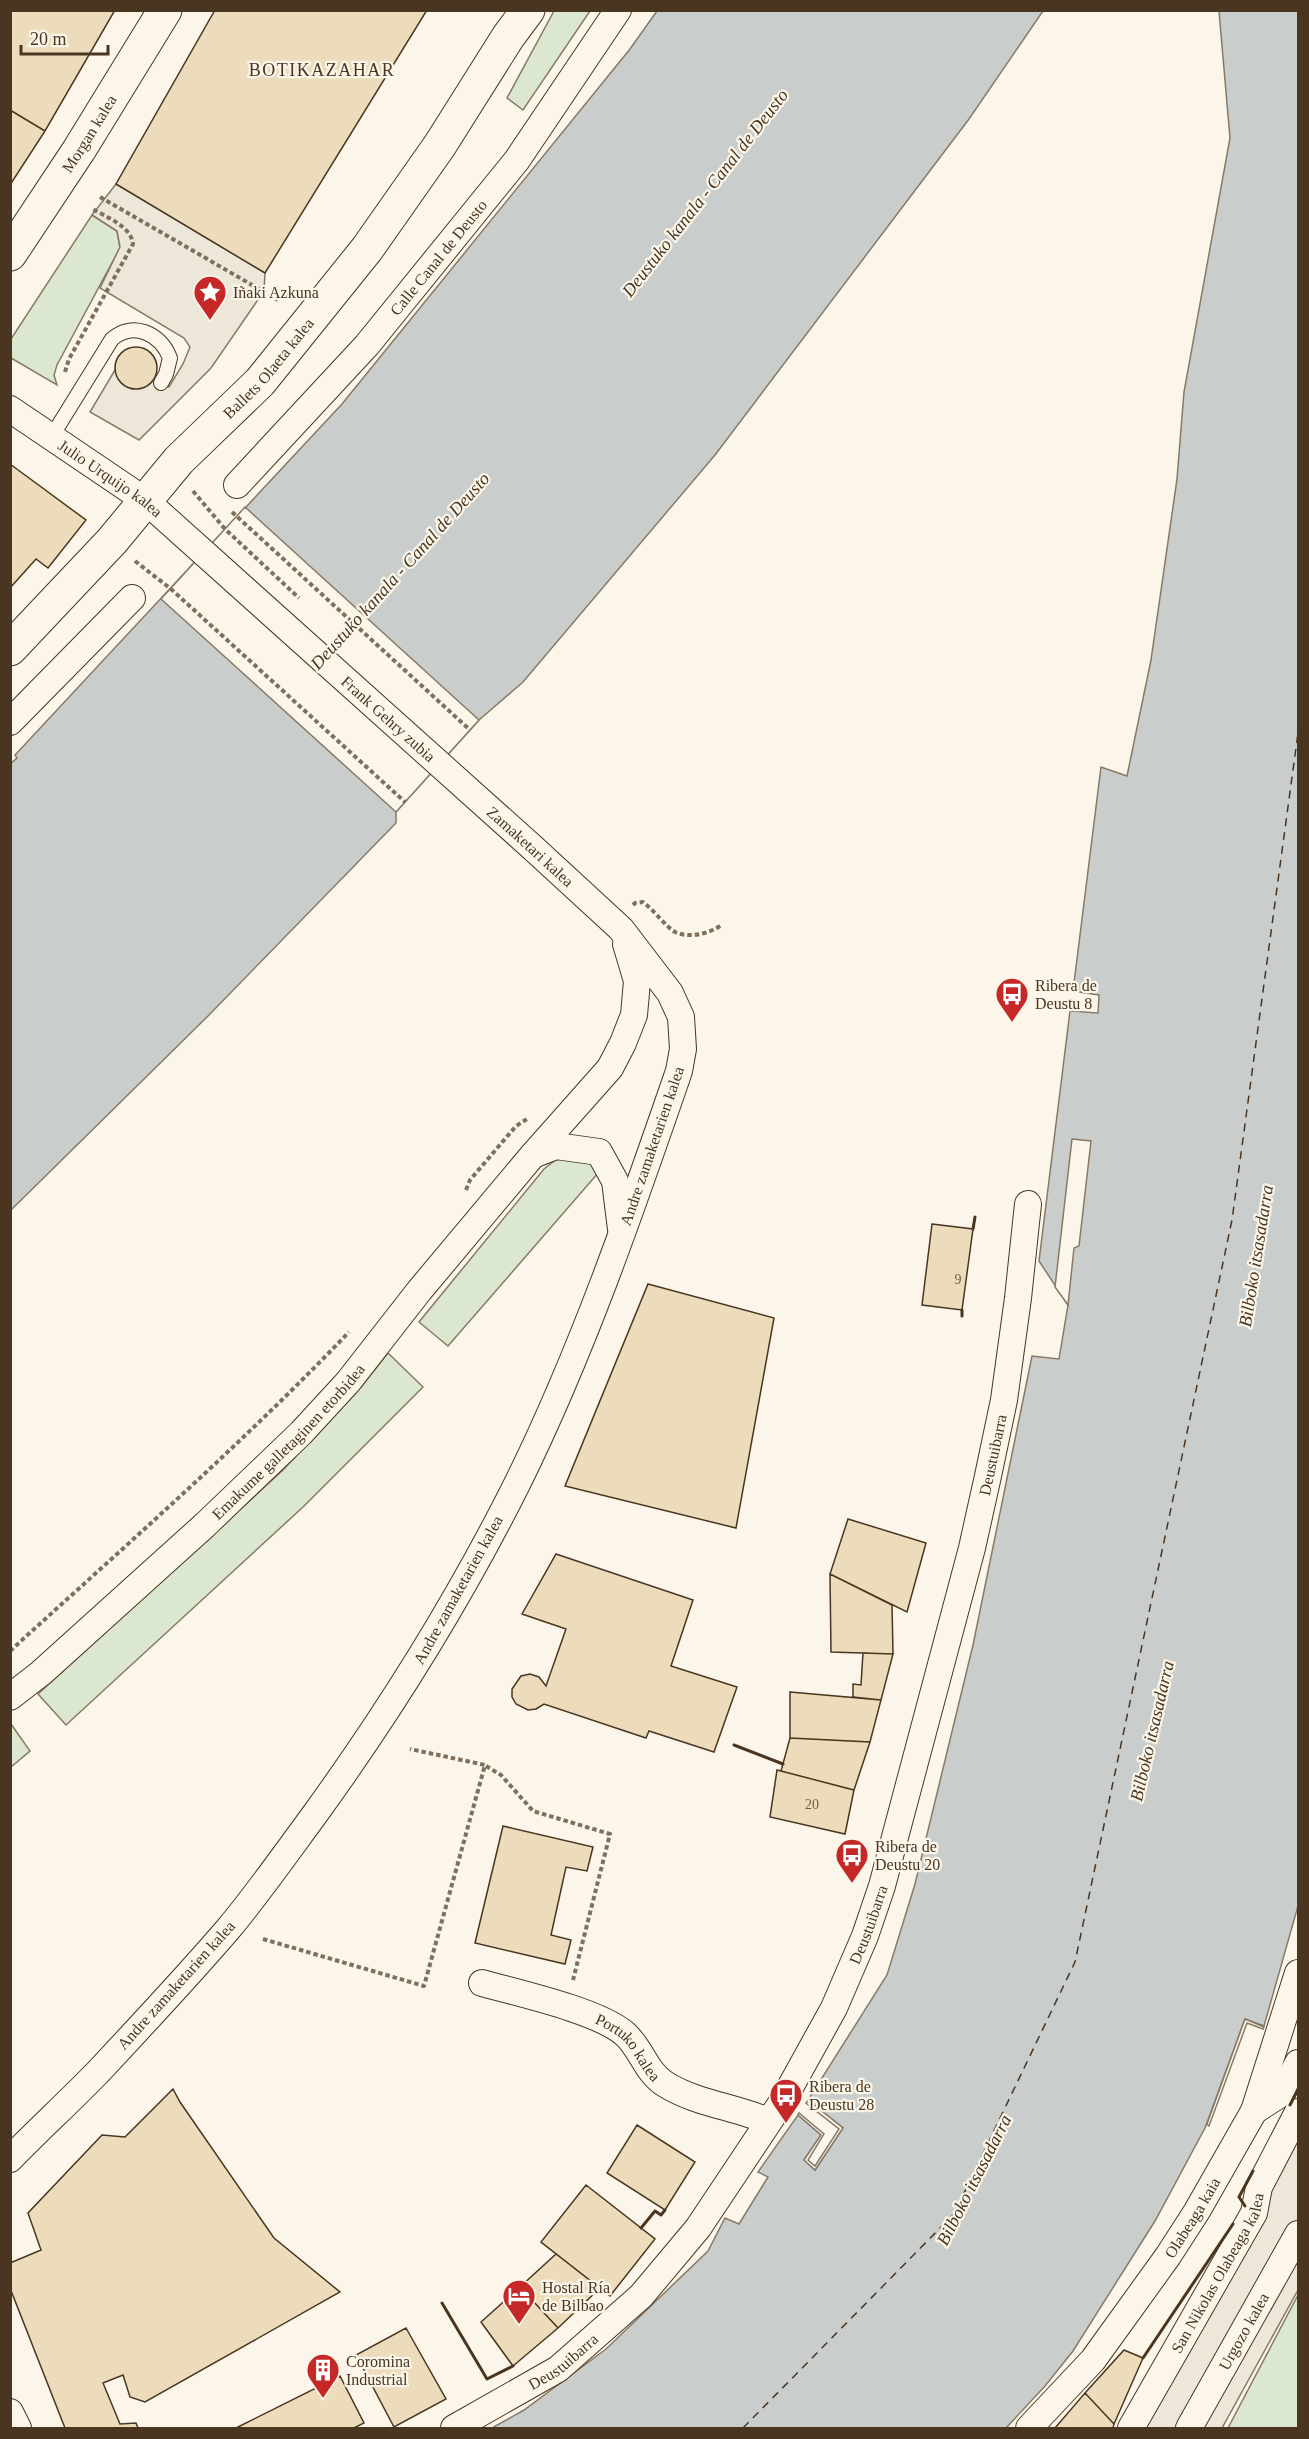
<svg xmlns="http://www.w3.org/2000/svg" width="1309" height="2439" font-family="Georgia,serif">
  <style>
    .green { fill: #dce7d0; stroke: #887966; stroke-width: 1.5 }
    .parking { fill: #ede7d9; stroke: #887966; stroke-width: 1.5 }
    .water { fill: #c9cecd; stroke: #887966; stroke-width: 1.5 }
    .pier { fill: #fbf6e9; stroke: #887966; stroke-width: 1.5 }
    .lines { fill: none; stroke-linecap: round; stroke-linejoin: round }
    .ferry { stroke: #4a3520; stroke-width: 1.5; stroke-dasharray: 8 6; stroke-linecap: butt }
    .building { fill: #ecdcbc; stroke: #4a3520; stroke-width: 1.5 }
    .lane-casing { stroke: #4a3520; stroke-width: 16 }
    .street-casing { stroke: #4a3520; stroke-width: 28 }
    .primary-casing { stroke: #4a3520; stroke-width: 35 }
    .path { stroke: #7f6f5c; stroke-width: 4; stroke-dasharray: 4.5 3; stroke-linecap: butt }
    .lane { stroke: #fbf6e9; stroke-width: 14 }
    .street { stroke: #fbf6e9; stroke-width: 26 }
    .primary { stroke: #fbf6e9; stroke-width: 33 }
    .wall { stroke: #4a3520; stroke-width: 3 }
    .labels { text-anchor: middle; dominant-baseline: central; stroke-width: 4.5; stroke-linejoin: round; paint-order: stroke }
    .number-label { font-size: 14px; fill: #725f47 }
    .street-label { font-size: 16px; fill: #4a3520; stroke: #fbf6e9 }
    .poi-label { font-size: 16px; fill: #4a3520; stroke: #fbf6e9; text-anchor: start }
    .neighbourhood-label { font-size: 18px; letter-spacing: 1.5px; fill: #4a3520; stroke: #fbf6e9 }
    .water-label { font-size: 18px; font-style: italic; fill: #4a3520; stroke: #fbf6e9 }
  </style>
  <rect width="100%" height="100%" fill="#fbf6e9"/>
  <path class="green" d="M554 11H590L523 110 507 98Z
    M92 215 117 231 120 248 57 365 54 375 57 385 11 358V339Z
    M563 1154C578 1156 590 1158 599 1172L448 1346 419 1322 544 1169Z
    M388 1353 423 1387 303 1507 66 1725 38 1694 283 1470 362 1386Z
    M11 1724 30 1751 11 1767H10Z
    M1298 2295V2428H1228Z"/>
  <path class="parking" d="M116 184 265 273 264 291 211 368 139 440 90 412 115 370 122 383 132 389 144 387 154 378 169 387 183 364 190 347 184 338 100 288 120 247 117 231 92 215Z
    M1298 2139V2290L1222 2428H1144Z"/>
  <path class="water" d="M657 11H1043L969 119 715 455 523 682 479 720 396 812V823L208 1016 11 1210 10 764 17 758 15 755 342 404 630 49Z
    M1219 11H1298V1906L1264 2026 1245 2019 1205 2128 1155 2221 1073 2351 1045 2386 1006 2428H492L524 2410 606 2349 708 2251 725 2218 739 2224 768 2177 758 2172 798 2115 821 2135 804 2160 815 2170 843 2128 808 2100 887 1975 915 1884 973 1645 1032 1356 1059 1359 1068 1305 1039 1261 1070 1011 1098 1013 1099 995 1073 991 1101 767 1127 776 1151 660 1177 479 1184 392 1230 138Z"/>
  <path class="pier" d="M245 507 479 720 396 812 161 599Z
    M1072 1139 1091 1141 1079 1246 1074 1248 1068 1305 1055 1287Z
    M1245 2019 1264 2027 1263 2029 1247 2023 1209 2126 1207 2124Z
    M808 2100 843 2128 815 2170 804 2160 821 2135 798 2115 799 2113 824 2134 808 2160 815 2166 839 2129 806 2103Z"/>
  <g class="lines">
    <path class="ferry" d="M743 2428 954 2214 1075 1962 1232 1220 1298 733"/>
  </g>
  <path class="building" d="M10 10H115L45 131 10 110Z
    M215 10H427L265 273 116 184Z
    M10 110 45 131 10 185Z
    M115 368a21 21 0 1 1 42 0a21 21 0 1 1-42 0Z
    M10 464 86 520 48 568 36 559 10 588Z
    M932 1224 973 1229 962 1310 922 1305Z
    M648 1284 774 1318 736 1528 565 1486Z
    M848 1519 926 1543 907 1612 830 1574Z
    M556 1554 693 1600 671 1666 737 1687 714 1752 649 1731 646 1738 544 1704 536 1709 528 1710 516 1704 512 1697V1689L521 1676 530 1674 539 1677 546 1686 566 1629 522 1614Z
    M830 1574 892 1605 893 1654 831 1652Z
    M863 1653 893 1654 881 1700 853 1697V1684L861 1685Z
    M790 1692 881 1700 870 1742 790 1738Z
    M790 1738 870 1742 854 1790 781 1771Z
    M777 1770 854 1790 845 1834 770 1817Z
    M503 1826 593 1847 587 1871 566 1867 551 1935 571 1940 565 1964 475 1943Z
    M173 2089 180 2102 274 2238 340 2292 145 2402 130 2397 123 2375 103 2383 120 2424 136 2423 138 2428H65L10 2288V2263L41 2250 28 2213 102 2135 125 2137Z
    M637 2125 695 2162 665 2210 607 2173Z
    M586 2185 655 2239 610 2296 541 2242Z
    M556 2254 600 2288 558 2328 520 2287Z
    M520 2287 558 2328 513 2366 481 2322Z
    M406 2328 446 2399 394 2427 356 2355Z
    M1124 2350 1143 2358 1114 2424 1085 2393Z
    M340 2376 364 2423 354 2428H236Z
    M1085 2393 1114 2424 1113 2428H1055Z"/>
  <g class="lines">
    <defs>
      <path id="lane" d="M52 436 112 339C133 321 160 333 170 358L166 374 161 383"/>
      <g id="street">
        <path id="s1" d="M10 409 146 501 533 848 621 929 670 993 681 1017 683 1049 679 1071C631 1210 583 1350 518 1482 460 1598 391 1709 315 1814 287 1852 259 1892 229 1928 187 1977 142 2025 98 2072 69 2102 39 2129 10 2159"/>
        <path id="s2" d="M237 485 367 345 517 160 618 10"/>
        <path d="M10 722 132 598"/>
        <path d="M533 1155 556 1146 599 1152 615 1181 621 1229"/>
        <path id="s3" d="M10 1697 41 1673 206 1524 301 1433 348 1382 419 1291 532 1156 610 1068 623 1043 634 1015 637 981 626 944"/>
        <path id="s4" d="M482 1983C518 1993 599 2011 625 2034 641 2048 646 2072 665 2084 695 2103 735 2107 768 2121"/>
        <path d="M1254 2111 1282 2093 1298 2063"/>
        <path d="M10 2412 18 2428"/>
        <path id="s5" d="M454 2428 558 2369 641 2296 698 2228 782 2102 834 2008 865 1936 882 1886 972 1548 988 1476 1004 1400 1018 1298 1028 1204"/>
        <path id="s6" d="M1029 2428 1093 2360 1168 2256 1197 2211 1254 2111 1298 1973"/>
        <path id="s7" d="M1131 2428 1254 2213 1259 2187 1298 2112"/>
        <path id="s8" d="M1189 2428 1298 2234"/>
      </g>
      <g id="primary">
        <path id="s9" d="M10 254 79 150 165 10"/>
        <path id="s10" d="M10 649 112 541 179 460 260 382 367 249 440 145 508 37 528 10"/>
      </g>
    </defs>
    <use href="#lane" class="lane-casing"/>
    <use href="#street" class="street-casing"/>
    <use href="#primary" class="primary-casing"/>
    <path class="path" d="M100 197 278 300
      M65 372 69 359 133 244C131 226 106 217 91 208
      M193 491 225 529 299 598
      M232 512 470 730
      M135 561 171 589 405 802
      M633 905 635 903 643 902C654 910 665 926 675 932 691 939 709 933 722 925
      M466 1190 470 1180 516 1126 527 1119
      M10 1651C125 1546 242 1444 349 1332
      M486 1766 501 1775 533 1811 610 1834 573 1980
      M263 1939 424 1986 485 1765 410 1749"/>
    <use href="#lane" class="lane"/>
    <use href="#street" class="street"/>
    <use href="#primary" class="primary"/>
    <path class="wall" d="M973 1229 975 1217
      M962 1316V1310
      M734 1745 783 1764
      M1290 2105 1298 2089
      M1245 2206 1239 2197 1253 2171
      M641 2228 655 2211 661 2215 665 2210
      M442 2303 487 2379 513 2366
      M1143 2358 1233 2224"/>
  </g>
  <defs>
    <symbol id="sight-pin" viewBox="-11 -11 22 30"><path d="M0 17L-7.5 6A9.5 9.5 0 1 1 7.5 6Z" fill="#c62828" stroke="#fbf6e9"/><path d="M0-6L1.8-2.2L6-1.7L2.9 1.2L3.7 5.4L0 3.3L-3.7 5.4L-2.9 1.2L-6-1.7L-1.8-2.2Z" fill="#fff"/></symbol>
    <symbol id="bus-pin" viewBox="-11 -11 22 30"><path d="M0 17L-7.5 6A9.5 9.5 0 1 1 7.5 6Z" fill="#c62828" stroke="#fbf6e9"/><path d="M-5-6H5V4H4V6H2V4H-2V6H-4V4H-5ZM-3.5-4V0h7V-4ZM-3.5 1.2v1.5H-2V1.2ZM2 1.2v1.5H3.5V1.2Z" fill="#fff"/></symbol>
    <symbol id="hotel-pin" viewBox="-11 -11 22 30"><path d="M0 17L-7.5 6A9.5 9.5 0 1 1 7.5 6Z" fill="#c62828" stroke="#fbf6e9"/><path d="M-6-4.5h1.5V1H6V5H4.5V3h-9V5H-6ZM-4 0a1.8 1.8 0 1 1 3.6 0ZM.5 0V-2.5h3Q6-2.5 6 0Z" fill="#fff"/></symbol>
    <symbol id="building-pin" viewBox="-11 -11 22 30"><path d="M0 17L-7.5 6A9.5 9.5 0 1 1 7.5 6Z" fill="#c62828" stroke="#fbf6e9"/><path d="M-4-6H4V6H1V3H-1V6H-4ZM-2.5-4.3h1.7v1.8h-1.7ZM.8-4.3h1.7v1.8H.8ZM-2.5-1h1.7V.8h-1.7ZM.8-1h1.7V.8H.8Z" fill="#fff"/></symbol>
  </defs>
  <g fill-rule="evenodd">
    <use href="#sight-pin" x="191" y="273" width="38" height="52"/>
    <use href="#bus-pin" x="993" y="975" width="38" height="52"/>
    <use href="#bus-pin" x="833" y="1836" width="38" height="52"/>
    <use href="#bus-pin" x="767" y="2076" width="38" height="52"/>
    <use href="#hotel-pin" x="500" y="2277" width="38" height="52"/>
    <use href="#building-pin" x="304" y="2351" width="38" height="52"/>
  </g>
  <g class="labels">
    <g class="number-label">
      <text x="958" y="1279">9</text>
      <text x="812" y="1804">20</text>
    </g>
    <g class="street-label">
      <text stroke="none"><textPath href="#s9" startOffset="144">Morgan kalea</textPath></text>
      <text stroke="none"><textPath href="#s2" startOffset="304">Calle Canal de Deusto</textPath></text>
      <text stroke="none"><textPath href="#s10" startOffset="382">Ballets Olaeta kalea</textPath></text>
      <text stroke="none"><textPath href="#s1" startOffset="122">Julio Urquijo kalea</textPath></text>
      <text stroke="none"><textPath href="#s1" startOffset="490">Frank Gehry zubia</textPath></text>
      <text stroke="none"><textPath href="#s1" startOffset="681">Zamaketari kalea</textPath></text>
      <text transform="translate(652 1146) rotate(-71)">Andre zamaketarien kalea</text>
      <text stroke="none"><textPath href="#s3" startOffset="378">Emakume galletaginen etorbidea</textPath></text>
      <text stroke="none"><textPath href="#s5" startOffset="1154">Deustuibarra</textPath></text>
      <text transform="translate(458 1590) rotate(-61)">Andre zamaketarien kalea</text>
      <text stroke="none"><textPath href="#s5" startOffset="668">Deustuibarra</textPath></text>
      <text transform="translate(176 1985) rotate(-48)">Andre zamaketarien kalea</text>
      <text stroke="none"><textPath href="#s4" startOffset="164">Portuko kalea</textPath></text>
      <text stroke="none"><textPath href="#s6" startOffset="267">Olabeaga kaia</textPath></text>
      <text stroke="none"><textPath href="#s7" startOffset="178">San Nikolas Olabeaga kalea</textPath></text>
      <text stroke="none"><textPath href="#s8" startOffset="111">Urgozo kalea</textPath></text>
      <text stroke="none"><textPath href="#s5" startOffset="128">Deustuibarra</textPath></text>
    </g>
    <g class="poi-label">
      <text x="233" y="292">Iñaki Azkuna</text>
      <text x="1035" y="985">Ribera de<tspan x="1035" dy="18">Deustu 8</tspan></text>
      <text x="875" y="1846">Ribera de<tspan x="875" dy="18">Deustu 20</tspan></text>
      <text x="809" y="2086">Ribera de<tspan x="809" dy="18">Deustu 28</tspan></text>
      <text x="542" y="2287">Hostal Ría<tspan x="542" dy="18">de Bilbao</tspan></text>
      <text x="346" y="2361">Coromina<tspan x="346" dy="18">Industrial</tspan></text>
    </g>
    <g class="neighbourhood-label">
      <text x="322" y="70">BOTIKAZAHAR</text>
    </g>
    <g class="water-label">
      <text transform="translate(705 193) rotate(-52)">Deustuko kanala - Canal de Deusto</text>
      <text transform="translate(400 571) rotate(-48)">Deustuko kanala - Canal de Deusto</text>
      <text transform="translate(1256 1256) rotate(-81)">Bilboko itsasadarra</text>
      <text transform="translate(1152 1731) rotate(-77)">Bilboko itsasadarra</text>
      <text transform="translate(974 2180) rotate(-63)">Bilboko itsasadarra</text>
    </g>
  </g>
  <rect width="1309" height="2439" fill="none" stroke="#4a3520" stroke-width="24"/>
  <path d="M21 45v9h87v-9" fill="none" stroke="#4a3520" stroke-width="3"/>
  <text x="30" y="45" font-size="18" fill="#4a3520" stroke="#fbf6e9" stroke-width="4.5" paint-order="stroke">20 m</text>
</svg>
